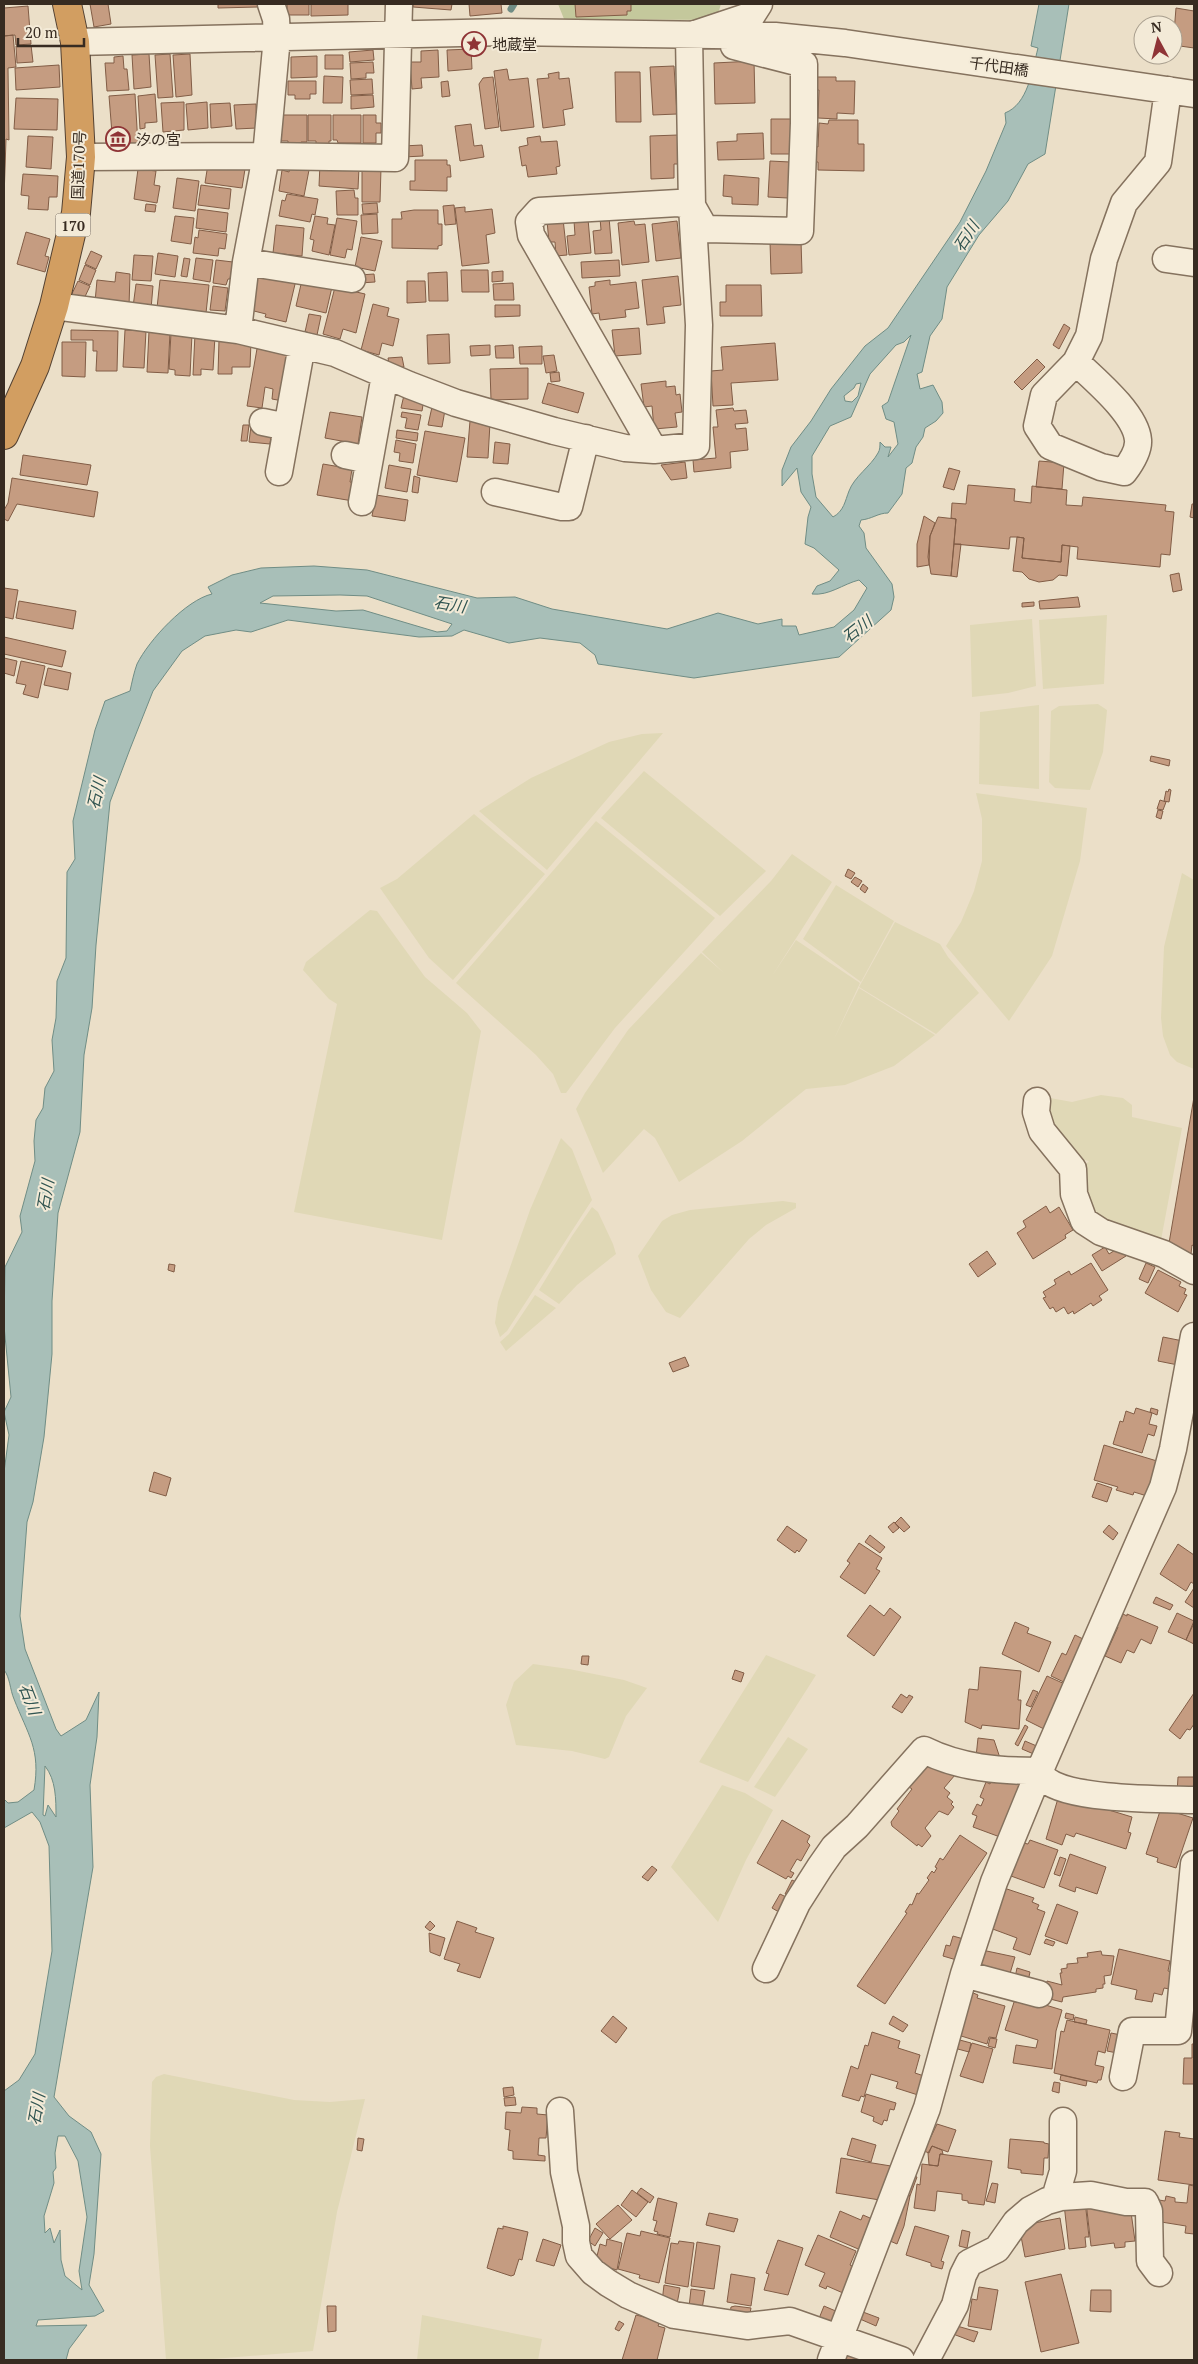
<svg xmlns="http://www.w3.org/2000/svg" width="1198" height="2364" font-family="'PT Serif','Noto Sans JP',serif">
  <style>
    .farmland { fill: #e0d8b6 }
    .green { fill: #c4c89c }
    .water { fill: #a8bfb8; stroke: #708d85; fill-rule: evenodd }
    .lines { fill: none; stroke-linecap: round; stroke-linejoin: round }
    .stream { stroke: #708d85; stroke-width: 7 }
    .building { fill: #c59c81; stroke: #825d46 }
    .minor-casing { stroke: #85725e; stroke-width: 29 }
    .highway-casing { stroke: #534132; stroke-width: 30 }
    .minor { stroke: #f6edda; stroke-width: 26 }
    .highway { stroke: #d29e61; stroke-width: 28 }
    .labels { text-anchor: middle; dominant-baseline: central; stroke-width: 4; stroke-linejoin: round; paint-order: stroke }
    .shield { fill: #f3ead7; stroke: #6f6458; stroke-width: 1 }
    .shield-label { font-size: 14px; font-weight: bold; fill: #372b21 }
    .poi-label { font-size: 15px; fill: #372b21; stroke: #f3ead7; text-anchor: start }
    .street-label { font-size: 15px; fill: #372b21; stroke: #f3ead7 }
    .water-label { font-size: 16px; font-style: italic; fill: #315552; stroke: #f3ead7 }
  </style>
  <rect width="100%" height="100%" fill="#ebdfc8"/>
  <path class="farmland" d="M1107 615 1104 684 1043 689 1039 620Z
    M1032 619 1036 686 1008 693 972 697 970 625Z
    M1098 704 1107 710 1103 752 1090 790 1055 788 1049 782 1051 711 1059 706Z
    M1039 705V789L979 784 980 712Z
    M663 733 547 870 479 811 531 778 609 742 642 734Z
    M644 771 766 871 720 916 601 818Z
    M976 793 1087 808 1080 861 1052 956 1009 1021 946 946 961 922 974 891 982 861V819Z
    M474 814 545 874 453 980 429 958 380 888 397 879Z
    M596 821 715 918 615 1028 566 1093H561L553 1074 536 1055 456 983Z
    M792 854 832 882 772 976 796 940 860 983 834 1039 859 988 935 1035 894 1066 845 1085 806 1089 742 1141 679 1182 655 1138 644 1129 603 1173 576 1109 585 1093 628 1030 701 953 724 973 702 952 771 881Z
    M1182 873 1194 880V1069L1177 1062 1170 1055 1163 1036 1161 1018 1164 947Z
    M836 885 894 921 861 982 803 939Z
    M370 910 377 911 425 977 467 1013 481 1031 442 1240 294 1212 337 1004 329 999 303 970 306 962Z
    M895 922 940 944 948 957 979 993 936 1034 859 987Z
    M1101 1095 1123 1098 1132 1105V1117L1182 1128 1161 1240 1128 1234 1083 1206 1082 1168 1089 1161 1076 1158 1052 1134 1046 1105 1050 1098 1072 1102Z
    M561 1138 572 1149 592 1200 507 1331 500 1337 495 1323 498 1302 530 1210Z
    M783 1201 796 1203V1208L766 1225 749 1239 680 1318 666 1312 651 1290 638 1256 662 1221 672 1215 690 1210Z
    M592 1207 598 1212 613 1244 616 1254 577 1285 559 1304 539 1290 572 1236Z
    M535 1295 556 1308 506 1351 500 1342 509 1334Z
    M766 1655 816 1675 748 1782 699 1762Z
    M533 1664 569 1669 624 1680 647 1688 626 1716 609 1757 605 1759 572 1751 516 1745 506 1705 514 1682Z
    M788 1737 808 1749 775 1797 754 1787Z
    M722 1785 745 1793 773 1810 746 1860 718 1922 671 1867Z
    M164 2074 294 2100 330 2102 365 2099 337 2212 313 2351 201 2360H166L150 2146 152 2082 156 2077Z
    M422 2315 542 2339 538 2360H417Z"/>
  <path class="green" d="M558 4H721L716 20 564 19Z"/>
  <path class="water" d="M1039 4H1069L1045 154 1028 164 1008 201 979 235 947 287 942 319 930 336 922 372 917 374 920 389 933 385 942 402 943 413 936 421 925 428 923 437 916 447 912 463 906 468 902 494 888 513C878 513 872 519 861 520L859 526 864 533 866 548 892 584 894 597 891 610 839 657 694 678 598 664 595 655 580 643 540 638 509 643 464 630 452 636 419 637 288 620 251 632 236 630 205 636 182 651 153 691 130 749 110 802 96 945 92 1008 84 1055 80 1132 58 1213 52 1301V1354L44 1437 33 1502 27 1522 20 1616 25 1649 56 1729 61 1736 86 1720 99 1692 97 1737 90 1785 93 1867 54 2097 69 2116 91 2132 101 2154 94 2254 89 2285 104 2311 95 2316 38 2320 36 2326 87 2325 69 2349 66 2360H4V2091L19 2080 35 2054 52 1951 49 1846 40 1822 32 1812 4 1828V1799L8 1803 18 1802 34 1790C41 1749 28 1735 14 1699 10 1690 10 1677 4 1670V1472L9 1435 4 1412 11 1397 4 1326 5 1267 22 1232 20 1216 35 1161 34 1141 36 1120 43 1108 45 1088 54 1071 52 1040 56 1018 57 981 66 958 67 872 75 859 73 821 95 730 105 701 130 691C132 682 134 672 137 664 149 640 186 600 212 594L208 587 232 575 261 568 314 566 367 570 477 598 515 597 552 609 667 629 718 613 758 624 782 619V626H796L799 635 834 627 854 610 867 588 859 580C843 584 829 596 812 594L817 586 830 581 839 570 814 548 805 544 808 517 811 507 801 492 797 468 782 486V470L791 447 811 421 831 389 865 346 888 328 960 222 986 171 1006 123 1005 113C1028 104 1032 71 1038 48L1031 46ZM911 335 888 402 882 406 886 419 894 422 898 444 888 457 891 447H885L880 442C880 446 880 450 878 453 871 466 854 477 849 491 845 501 844 511 833 517L816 497 812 474V456L830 426 851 417 870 374 896 345 904 342ZM861 383 858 396 852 402 845 401 844 396 854 388 856 384ZM340 595 367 596 452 624 447 631 437 632 363 610 336 611 260 603 273 596ZM45 1766C56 1780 56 1799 56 1817L48 1805 45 1816 43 1815ZM58 2136H65L78 2161 87 2217 79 2271 82 2290 65 2276 61 2260 60 2230 54 2243 50 2228 45 2233 44 2216 54 2183 53 2172 56 2168 55 2153Z"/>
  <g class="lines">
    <path class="stream" d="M511 9 514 4"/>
  </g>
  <path class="building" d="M90 4H108L111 24 94 27Z
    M218 4H258V7L218 8Z
    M287 4H309V15H287Z
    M311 4H348V15L311 16Z
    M413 4H452L451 10 413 7Z
    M469 4H501L502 13 470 16Z
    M575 4H631V11H627V15L576 17Z
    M28 6 31 44 16 45 15 35 4 36V8Z
    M1176 8 1194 11V48L1173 45Z
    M13 35 16 67 8 68 9 140 6 139 4 198V36Z
    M31 45 33 62 17 63 16 46Z
    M471 49 472 69 448 71 447 50Z
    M373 50 374 60 350 62 349 52Z
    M438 50 439 77 421 78 422 88 412 89 410 62H421V51Z
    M149 54 151 87 134 89 132 55Z
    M170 54 173 97 158 98 155 55Z
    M190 54 192 95 176 97 173 55Z
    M325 55H343V69H325Z
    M123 56 124 69H127L129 90 107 91 105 63H114V57Z
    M317 56V77L291 78V57Z
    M754 61 755 103 715 104 714 63Z
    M373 62 374 73H366V78L351 79 350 63Z
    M59 65 60 87 16 90 15 68Z
    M674 66 677 114 653 115 650 67Z
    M507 69 509 80 528 78 534 127 501 131 494 71Z
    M559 72V79L569 78 573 108 563 110 565 125 543 128 537 79 549 78 548 74Z
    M615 72H640L641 122H616Z
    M324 76 343 77 342 103H323Z
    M493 77 499 127 485 129 479 84 483 78Z
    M816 77H836V81H855L854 114 837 113V119L818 118 819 90H816Z
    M372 79 373 94 351 95 350 80Z
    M288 81H316V94H310V99H295V95H288Z
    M448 81 450 96 442 97 441 82Z
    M135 94 138 145 113 146 109 96Z
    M155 94 157 122 145 123V128L140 129 138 96Z
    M373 95 374 107 351 109V96Z
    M16 98 58 99 57 130 14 129Z
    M184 102V130L163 132 161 103Z
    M207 102 208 128 188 130 186 104Z
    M230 103 232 126 211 128 210 104Z
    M256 104 257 128 236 129 234 105Z
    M279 115H307V142H301V146H288V141H279Z
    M308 115H331V141H329V146H316V141H308Z
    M333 115H361V143H338L337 140H333Z
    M363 115H376V123H381V133H376V143H363Z
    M771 119H793V154H771Z
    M829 120H858V144H864V171L818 170V162H814V146L818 147 819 123 828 124Z
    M471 124 474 146 482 145 484 157 460 161 455 126Z
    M763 133 764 159 718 160 717 142 737 141V134Z
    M678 135V164H674V178L651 179 650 136Z
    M28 136 53 137 51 169 26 167Z
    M540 136 541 142 557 141 560 166 556 167 557 174 528 177 526 165 522 166 519 147 528 145 527 138Z
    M422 145 423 156 403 157V146Z
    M415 160H447V165H450L451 177H447V191L410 190V181H415Z
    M770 161 790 162 788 198 768 197Z
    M208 164 245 169 242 188 205 183Z
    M320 164 359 167 358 189 319 186Z
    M290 166 309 170 304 196 279 191 282 170 289 172Z
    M362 168H381L380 202H362Z
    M138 169 156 171 154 185 160 186 157 203 134 199Z
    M23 174 58 176 57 197H49L48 210 28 209 29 196 21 195Z
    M724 175 759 178 758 205 732 204V197L723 196Z
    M177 178 199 181 195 211 173 208Z
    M201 185 231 189 229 209 198 205Z
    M354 190 355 198H358V215H337L336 191Z
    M287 194 318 199 315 215 312 214 310 222 279 216 282 200 285 201Z
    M377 203 378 213 363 214 362 204Z
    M146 204 156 205 155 212 145 211Z
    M454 205 456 224 445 225 443 206Z
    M465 207V212L492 209 495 233 486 235 489 263 462 266 455 208Z
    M198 209 228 213 226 232 196 228Z
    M414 210H438V224H442V245L438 246V249L392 248V219H402L401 212Z
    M377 214 378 233 362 234 361 215Z
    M175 216 194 218 191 244 171 241Z
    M315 216 328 218 327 224 335 225 329 255 312 251 314 240 310 239Z
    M609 217 612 253 595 254 593 231 601 230 600 218Z
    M337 218 357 221 352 250 347 249 345 258 330 255Z
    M563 219 567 255 556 256 555 242H549L547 221Z
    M588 219 591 253 569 255 567 236 575 235 574 221Z
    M634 221 635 225 645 224 649 262 622 265 618 223Z
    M677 221 681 258 656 261 652 224Z
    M276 225 304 228 302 256 273 253Z
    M199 230 227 234 225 249 219 248 218 256 193 253 195 237 198 238Z
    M26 232 50 239 45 256 49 257 45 272 17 264Z
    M361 237 382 241 375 271 355 267Z
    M801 241 802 273 771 274 770 242Z
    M91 251 102 256 96 269 85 264Z
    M158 253 178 256 175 277 155 274Z
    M134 255 153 256 151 281 132 280Z
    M184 258 190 259 187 277 181 276Z
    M196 258 213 260 210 282 193 279Z
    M216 260 233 262 230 279H228L226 285 213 283Z
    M619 260 620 276 582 278 581 262Z
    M85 265 96 270 90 285 79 280Z
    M461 270H488L489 292H462Z
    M503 271V281L492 282V272Z
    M116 272 130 274 129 306 95 302 97 280 115 282Z
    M447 272 448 301H429L428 273Z
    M374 274 375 282 360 283V275Z
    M258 275 296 280 286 322 265 317 266 314 250 310Z
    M678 276 681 305 663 307 665 323 647 325 642 280Z
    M160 280 209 285 206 313 157 308Z
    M302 280 332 287 326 313 296 306Z
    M610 280V285L636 282 639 308 625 310 626 317 600 320 599 313 592 314 589 287 595 286V282Z
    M78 281 90 286 82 303 70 298Z
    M407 281H425L426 302 407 303Z
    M513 283 514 300H494L493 284Z
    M136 284 153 286 151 309 133 307Z
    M726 285H761L762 316H720V302H726Z
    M213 286 228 288 225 311 210 310Z
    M335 287 365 294 356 333 343 329 340 339 323 334Z
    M373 304 389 308 387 316 399 319 393 346 382 343 379 355 361 350Z
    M495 305H520V316L495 317Z
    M309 314 321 316 317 335 305 332Z
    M1064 324 1070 328 1059 349 1053 345Z
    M639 328 641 354 615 356 612 330Z
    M71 330 118 331 117 371H96L97 351H93V340H71Z
    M125 330 146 331 144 368 123 367Z
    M149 331 170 332 168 373 147 372Z
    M171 333 192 334 190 376 175 375V370L169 369Z
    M195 334 215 336 213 370 201 369V375H193Z
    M449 334 450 363 428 364 427 335Z
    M219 340 251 341 250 367H232V374H218Z
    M62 342H86L85 377 62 376Z
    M258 343 292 349 283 401 272 399 273 389 265 387 262 408 247 406Z
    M775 343 778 380 731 383 733 405 713 406 711 371 723 370 721 347Z
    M490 345V355L471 356 470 346Z
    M513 345 514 358H496L495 346Z
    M542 346V364H520L519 347Z
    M554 355 557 371 546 373 543 356Z
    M402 357 404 367 390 369 388 358Z
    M1037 359 1045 367 1022 390 1014 382Z
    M528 368V399L491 400 490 369Z
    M559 372 560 381 551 382 550 373Z
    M666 381V387L675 386 676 395 680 394 682 412 675 413 677 427 654 429 652 406 644 407 641 384Z
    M548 383 584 393 578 413 542 403Z
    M404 395 424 399 422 411 401 408Z
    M432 407 445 410 442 427 428 425Z
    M733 408 734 411 746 410 748 423 735 424 736 429 746 428 748 450 730 452 731 468 694 472 693 460 716 458 713 427H718L716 410Z
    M330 412 362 417 358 444 325 438Z
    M402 412 421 415 418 430 405 428 407 418 401 417Z
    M470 421 490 423 488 458 467 457Z
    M243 425H249L247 441H241Z
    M251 426 272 428 270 444 249 442Z
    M397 430 418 433 417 441 396 438Z
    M425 431 465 438 457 482 417 475Z
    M396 440 416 444 413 463 399 461 400 453 394 452Z
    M495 442 510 444 508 464 493 463Z
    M23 455 91 465 87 485 20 475Z
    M1039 461 1064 463 1062 489 1036 487Z
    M685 462 687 478 671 480 661 465Z
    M323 464 352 469 350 482 356 483 353 501 317 495Z
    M389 465 411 469 407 492 385 488Z
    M949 468 960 471 954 490 943 487Z
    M414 476 420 478 418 493 412 492Z
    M12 478 98 492 94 517 17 504 8 521 4 519V510L8 503Z
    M968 485 1015 489 1014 501 1031 503 1032 486 1067 490 1066 505 1082 506 1083 497 1166 505 1165 511 1174 512 1170 555 1161 554 1160 567 1077 559 1078 547 1062 545 1061 562 1022 558 1024 538 1017 537H1010L1009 549 954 544 956 519 951 518 952 503 966 504Z
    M376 495 408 500 405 521 372 516Z
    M1192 504H1194V518L1190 517Z
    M924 516 935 523 930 536 929 565 917 567V544Z
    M938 517 956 519 951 576 931 574 928 557 930 536Z
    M1017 537 1024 538 1022 558 1061 562 1062 545 1070 546 1067 576 1059 575 1053 580 1039 582 1029 579 1022 572 1013 571Z
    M954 544H961L957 577 951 576Z
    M1179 573 1182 590 1173 592 1170 575Z
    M4 588 18 590 13 619 4 617Z
    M1078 597 1080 607 1040 609 1039 601Z
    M19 601 76 611 73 629 16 618Z
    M1034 602V606L1022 607V603Z
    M4 637 66 651 62 667 4 654Z
    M4 658 17 661 14 676 4 673Z
    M21 661 45 666 38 698 23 694 26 685 16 683Z
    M48 668 71 673 68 690 44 685Z
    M1151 756 1170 760 1169 766 1150 761Z
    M1169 789 1171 790 1169 802 1164 801 1166 791 1168 792Z
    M1160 800 1166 802 1163 810 1157 809Z
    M1158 810 1163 811 1161 819 1156 817Z
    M848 869 855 873 851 879 845 876Z
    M855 877 862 881 858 887 851 882Z
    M863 884 868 888 865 893 860 889Z
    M1194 1097V1246L1192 1245 1191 1254 1168 1249Z
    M1046 1206 1050 1213 1059 1207 1073 1230 1065 1235 1066 1238 1033 1259 1017 1233 1026 1227 1023 1221Z
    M1105 1247 1109 1254 1120 1247 1126 1256 1102 1271 1092 1255Z
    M987 1251 996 1264 978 1277 969 1264Z
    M1091 1263 1108 1290 1099 1296 1102 1300 1093 1306 1091 1303 1074 1314 1073 1311 1068 1314 1064 1307 1056 1312 1053 1307 1050 1309 1043 1298 1046 1297 1043 1292 1056 1284 1054 1280 1069 1271 1071 1275Z
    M1146 1263 1155 1267 1148 1283 1139 1279Z
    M169 1264 175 1265 174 1272 168 1270Z
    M1158 1270 1181 1282 1179 1286 1186 1289 1184 1294 1187 1295 1178 1312 1145 1293Z
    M1163 1337 1183 1341 1178 1365 1158 1361Z
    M685 1357 689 1366 673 1372 669 1363Z
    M1136 1408 1152 1413 1149 1424 1157 1426 1154 1436 1148 1434 1142 1453 1113 1444 1120 1421 1123 1422 1126 1411 1134 1414Z
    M1151 1408 1158 1410 1157 1415 1150 1412Z
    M1104 1445 1157 1461 1147 1496 1134 1492 1133 1495 1116 1490 1118 1487 1094 1480Z
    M154 1472 171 1478 166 1496 149 1491Z
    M1097 1483 1112 1488 1107 1502 1092 1497Z
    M901 1517 910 1527 904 1532 895 1523Z
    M894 1522 899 1528 893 1533 888 1527Z
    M1109 1525 1118 1533 1113 1540 1103 1532Z
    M787 1526 807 1540 799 1552 797 1550 795 1553 777 1540Z
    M870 1535 885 1547 880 1553 865 1542Z
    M859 1543 882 1558 876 1569 880 1571 865 1594 840 1577 850 1563 847 1561Z
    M1178 1544 1194 1555V1584L1191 1582 1186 1591 1160 1574Z
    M1194 1588V1608L1185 1602Z
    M1156 1597 1173 1605 1170 1610 1153 1603Z
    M870 1605 884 1616 890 1608 901 1617 874 1656 847 1636Z
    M1177 1613 1194 1621 1186 1640 1168 1632Z
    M1123 1614 1127 1616V1614L1158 1627 1151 1644 1141 1639 1134 1653 1127 1650 1121 1663 1105 1656 1118 1627 1114 1626 1117 1618 1120 1620Z
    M1015 1622 1029 1628 1027 1633 1051 1642 1039 1672 1002 1654Z
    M1194 1623V1644L1186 1640Z
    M1075 1635 1087 1641 1068 1684 1051 1676 1062 1653 1066 1655Z
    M582 1656H589L588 1665 581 1664Z
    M980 1667 1021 1671 1018 1700H1021L1019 1729 982 1725 981 1729 965 1722 969 1689 978 1690Z
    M735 1670 744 1673 741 1682 732 1679Z
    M1047 1676 1067 1685 1044 1729 1026 1720Z
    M1033 1690 1038 1692 1031 1707 1026 1705Z
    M1194 1693V1724L1190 1730 1187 1729 1180 1739 1169 1730Z
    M901 1694 907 1698 909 1695 913 1697 902 1713 892 1707Z
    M1025 1725 1028 1727 1018 1746 1015 1744Z
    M978 1738 994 1740 999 1755V1760L976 1757Z
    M1025 1741 1039 1747 1036 1755 1022 1749Z
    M925 1760 955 1775 944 1788 950 1793 947 1797 953 1802 951 1804 954 1807 948 1815 939 1811 925 1828 931 1836 922 1847 918 1844 917 1846 892 1826 891 1822 899 1811 897 1809 912 1789 909 1787 919 1774Z
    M1178 1777H1194V1794L1177 1793Z
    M1007 1779 1023 1785 1000 1837 973 1827 977 1816 972 1814 977 1804 981 1806 984 1799 980 1797 986 1782 990 1784 991 1781Z
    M1059 1795 1132 1817 1128 1832 1131 1833 1126 1849 1076 1833 1074 1837 1066 1834 1062 1845 1046 1839Z
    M1161 1808 1193 1818 1176 1868 1157 1862 1158 1858 1146 1854Z
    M782 1820 810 1836 807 1842 810 1845 801 1861 797 1859 790 1871 794 1873 791 1878 788 1876 786 1879 757 1863Z
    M960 1835 987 1853 885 2004 857 1986 907 1913 905 1912 910 1904 912 1905 917 1893 919 1894 929 1880 927 1878 932 1871 934 1873 937 1868 935 1867 940 1858 943 1860Z
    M1030 1840 1058 1850 1044 1888 1011 1876 1023 1843 1028 1844Z
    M1070 1854 1106 1867 1097 1894 1076 1887 1075 1892 1059 1886Z
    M1060 1857 1066 1859 1060 1876 1054 1874Z
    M652 1866 657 1870 648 1881 642 1877Z
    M792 1880 804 1886 797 1899 785 1894Z
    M1004 1888 1034 1898 1032 1902 1039 1905 1037 1909 1045 1912 1030 1955 1013 1949 1017 1938 990 1928Z
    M780 1894 792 1900 784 1915 772 1908Z
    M1057 1904 1078 1912 1067 1944 1045 1936Z
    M430 1921 435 1926 430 1931 425 1927Z
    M457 1921 477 1928 475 1932 494 1938 480 1978 457 1971 460 1964 444 1959Z
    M429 1933 445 1938 440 1956 430 1952Z
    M953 1936 967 1940 960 1961 943 1956 946 1945 950 1946Z
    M1046 1939 1055 1942 1053 1946 1044 1943Z
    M1119 1949 1170 1961 1168 1971 1179 1974 1175 1990 1164 1988 1162 1995 1154 1993 1152 2002 1135 1999 1137 1990 1111 1984Z
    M982 1950 1015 1957 1008 1980 976 1971Z
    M1101 1951 1102 1955 1114 1956 1111 1975 1104 1976 1105 1984H1103V1988L1096 1989V1992L1063 1997 1062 2002 1042 1997 1047 1981 1062 1985 1060 1973H1062L1061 1969 1067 1968V1964L1078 1963 1077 1958 1088 1957 1087 1953Z
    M1017 1968 1030 1972 1027 1986 1014 1982Z
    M971 1992 978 1995 977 1998 1005 2006 996 2038 989 2037 987 2044 958 2035Z
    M1016 1996 1062 2010 1056 2031 1052 2069 1013 2063 1016 2045 1036 2048 1038 2040 1005 2030Z
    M1066 2013 1074 2015 1073 2020 1065 2018Z
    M613 2016 627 2028 616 2043 601 2031Z
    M893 2016 908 2025 903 2032 889 2024Z
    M1075 2017 1087 2020 1086 2024 1074 2022Z
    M1067 2020 1110 2030 1105 2053 1098 2051 1095 2065 1104 2067 1101 2080H1098L1097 2083 1054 2073 1061 2031 1064 2032Z
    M872 2032 900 2041 898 2048 920 2055 915 2073 924 2076 918 2095 896 2088 898 2082 871 2074 864 2097 861 2096 859 2101 842 2096 851 2066 858 2069 865 2045 868 2046Z
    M1111 2033 1126 2036 1122 2054 1107 2051Z
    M990 2038 997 2039 995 2048 988 2046Z
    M956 2039 971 2043 969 2052 954 2048Z
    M972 2043 993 2049 983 2083 960 2076Z
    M1192 2044H1194V2084H1183L1184 2058H1192Z
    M1061 2075 1087 2081 1086 2086 1060 2080Z
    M1054 2082 1060 2083 1059 2093 1052 2091Z
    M513 2087 514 2095 504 2097 503 2088Z
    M866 2094 896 2103 894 2110 890 2109 887 2121 884 2120 882 2125 873 2121 874 2117 861 2112Z
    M515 2097 516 2105 505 2106 504 2098Z
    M522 2107 537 2108V2114L548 2115 546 2138H539L538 2155 545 2156V2161L513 2159V2151L508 2150 510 2130 505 2129 506 2112 521 2113Z
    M937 2124 956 2130 948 2152 932 2146 929 2153 924 2151Z
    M1165 2131 1180 2133 1179 2137 1194 2139V2185L1158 2180Z
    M358 2138 364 2139 362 2151 357 2150Z
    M852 2138 876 2145 871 2162 847 2155Z
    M1010 2139 1044 2142V2143L1049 2144 1048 2158H1044L1043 2175 1021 2173V2170L1008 2168Z
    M932 2146 942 2150 943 2154H940L938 2166 929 2165 928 2153Z
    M940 2154 992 2161 984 2205 968 2203V2201L962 2200V2194L937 2191 935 2211 914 2208 917 2184 920 2185 922 2164 938 2166Z
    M841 2158 891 2166 886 2201 836 2193Z
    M912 2175 917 2177 910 2196 905 2194Z
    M992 2183 998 2184 995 2203 986 2201Z
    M1189 2185 1194 2186V2234L1185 2233 1186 2226 1155 2221 1159 2200 1165 2201 1166 2196 1175 2198V2202L1187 2203Z
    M641 2188 654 2197 650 2203 637 2193Z
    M632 2190 648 2202 636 2217 621 2205Z
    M905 2194 910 2196 904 2226 897 2244 890 2241 898 2223Z
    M658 2198 677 2203 670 2237 657 2234 658 2232 654 2231 657 2221 653 2220Z
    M1085 2201 1089 2237H1085L1086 2247 1069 2249 1064 2204Z
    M1086 2202 1131 2212 1135 2241 1125 2242V2247L1115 2248 1114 2243 1091 2246Z
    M618 2205 632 2220 610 2239 596 2224Z
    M840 2211 861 2220 863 2215 877 2221 863 2251 830 2237Z
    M709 2213 738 2219 734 2232 706 2225Z
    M1060 2218 1065 2249 1025 2257 1019 2226Z
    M503 2226 528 2232 522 2260 519 2259 514 2275 511 2276 487 2268 498 2228 503 2229Z
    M915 2226 949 2236 941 2261 944 2262 942 2269 931 2266V2263L906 2255Z
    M595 2228 603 2233 595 2246 588 2241Z
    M962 2230 970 2232 967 2248 959 2246Z
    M641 2231 670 2238 659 2283 639 2278 640 2275 618 2269 627 2233 640 2236Z
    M818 2235 856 2251 850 2265 854 2267 843 2293 827 2286 826 2289 819 2286 825 2273 805 2265Z
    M543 2239 561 2245 554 2266 536 2261Z
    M607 2239 622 2243 617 2270 595 2264 600 2244 606 2246Z
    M778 2240 803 2248 788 2295 764 2290 769 2274 766 2273Z
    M679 2241 694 2243 688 2287 665 2283 671 2243 678 2244Z
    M697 2242 720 2246 714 2289 691 2286Z
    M731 2274 755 2278 751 2306 727 2302Z
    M1061 2274 1079 2343 1041 2352 1025 2282Z
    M664 2285 680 2288 677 2304 662 2302Z
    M979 2287 998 2290 991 2330 968 2326 972 2299 977 2300Z
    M691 2289 705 2291 702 2309 689 2307Z
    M1091 2290H1111V2312L1090 2311Z
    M327 2306H336V2331L328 2332Z
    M735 2306 751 2308 749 2318 730 2313 731 2307Z
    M824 2306 838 2312 831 2327 818 2321Z
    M863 2312 879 2318 876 2326 860 2319Z
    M636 2315 660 2321 658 2326 665 2328 657 2360H622Z
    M619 2321 624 2324 619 2331 615 2329Z
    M957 2326 978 2332 974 2342 953 2334Z
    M844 2351 867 2360H840Z"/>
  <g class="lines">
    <defs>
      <path id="minor" d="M75 42 505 32 775 36 845 43 1194 94
        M81 157 266 156 395 158 399 4
        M1166 259 1194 263
        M246 262 352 279
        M54 306 238 330 335 353 409 385 456 403 554 431 625 448 654 450 696 446 699 325 692 206 689 36 752 15 759 4
        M238 330 246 262 266 156 277 37 276 19 271 4
        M1076 362C1095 380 1136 414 1138 440 1139 451 1130 464 1124 472L1101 467 1050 446 1037 426 1044 395 1076 362 1089 336 1104 259 1124 203 1158 162 1168 90
        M263 422 287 427
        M654 450 531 235 529 222 539 211 678 203 692 206 705 229 800 231 804 123V64L734 46
        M345 455 369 460
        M279 472 302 345
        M495 492 562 507H569L586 438
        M362 502 385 375
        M1037 1101 1036 1112 1042 1131 1073 1169 1074 1194 1084 1221 1101 1232 1164 1254 1194 1271
        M1039 1771C1041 1774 1044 1778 1046 1780 1070 1800 1161 1799 1194 1800
        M766 1969 797 1903 820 1867 834 1847 857 1826 924 1750C960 1768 999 1771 1039 1771
        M964 1974 1039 1994
        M1123 2077 1132 2031H1178L1194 1864
        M560 2111 564 2172 576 2226V2242L579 2256 593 2272 608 2283 628 2295 674 2315 747 2326 790 2321 901 2360
        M1055 2198 1063 2171V2121
        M831 2360 927 2108 964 1974 994 1882 1037 1777 1163 1487 1173 1449 1194 1336
        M926 2360 955 2305 963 2275 969 2263 997 2249 1016 2222 1030 2210 1047 2201 1061 2197 1091 2195 1126 2202H1145L1149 2211 1150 2261 1159 2273"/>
      <path id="highway" d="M4 435 35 366 54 306 76 213 81 157 75 42 67 4"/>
    </defs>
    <use href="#minor" class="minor-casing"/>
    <use href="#highway" class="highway-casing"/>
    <use href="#minor" class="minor"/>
    <use href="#highway" class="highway"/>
  </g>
  <defs>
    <symbol id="sight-ring" viewBox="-11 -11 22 22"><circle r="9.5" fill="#f3ead7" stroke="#8f3436" stroke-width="1.5"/><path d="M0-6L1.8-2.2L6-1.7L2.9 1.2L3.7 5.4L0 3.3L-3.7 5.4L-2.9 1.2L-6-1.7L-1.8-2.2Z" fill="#8f3436"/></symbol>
    <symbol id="museum-ring" viewBox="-11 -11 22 22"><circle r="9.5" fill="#f3ead7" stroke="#8f3436" stroke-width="1.5"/><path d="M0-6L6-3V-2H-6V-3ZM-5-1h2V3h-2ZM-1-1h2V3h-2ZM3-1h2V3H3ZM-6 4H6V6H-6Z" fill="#8f3436"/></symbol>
  </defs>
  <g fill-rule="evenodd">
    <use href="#sight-ring" x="460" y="30" width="28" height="28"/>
    <use href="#museum-ring" x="104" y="125" width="28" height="28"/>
  </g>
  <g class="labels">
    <rect class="shield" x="55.5" y="213.5" width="35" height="23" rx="4"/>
    <g class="shield-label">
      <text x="73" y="225">170</text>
    </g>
    <g class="poi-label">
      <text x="492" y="44">地蔵堂</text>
      <text x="136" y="139">汐の宮</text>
    </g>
    <g class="street-label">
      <text transform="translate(999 66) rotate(8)">千代田橋</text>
      <text transform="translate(78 165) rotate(-88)">国道170号</text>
    </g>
    <g class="water-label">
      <text transform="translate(966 236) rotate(-57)">石川</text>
      <text transform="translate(450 604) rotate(9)">石川</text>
      <text transform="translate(857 629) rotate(-38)">石川</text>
      <text transform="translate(96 793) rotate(-77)">石川</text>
      <text transform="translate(45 1195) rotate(-80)">石川</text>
      <text transform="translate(30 1699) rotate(69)">石川</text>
      <text transform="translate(36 2109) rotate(-80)">石川</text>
    </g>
  </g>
  <rect width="1198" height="2364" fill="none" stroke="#372b21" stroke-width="10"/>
  <g transform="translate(1158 40) rotate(353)"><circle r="24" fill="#f3ead7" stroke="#a89e8e"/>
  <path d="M0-4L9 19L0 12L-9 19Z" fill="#8f3436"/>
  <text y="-8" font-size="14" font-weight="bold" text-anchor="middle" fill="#372b21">N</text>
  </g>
  <path d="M18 38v8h66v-8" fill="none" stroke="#372b21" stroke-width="2.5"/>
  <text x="25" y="38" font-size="15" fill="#372b21" stroke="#f3ead7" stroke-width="4" paint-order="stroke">20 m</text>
</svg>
